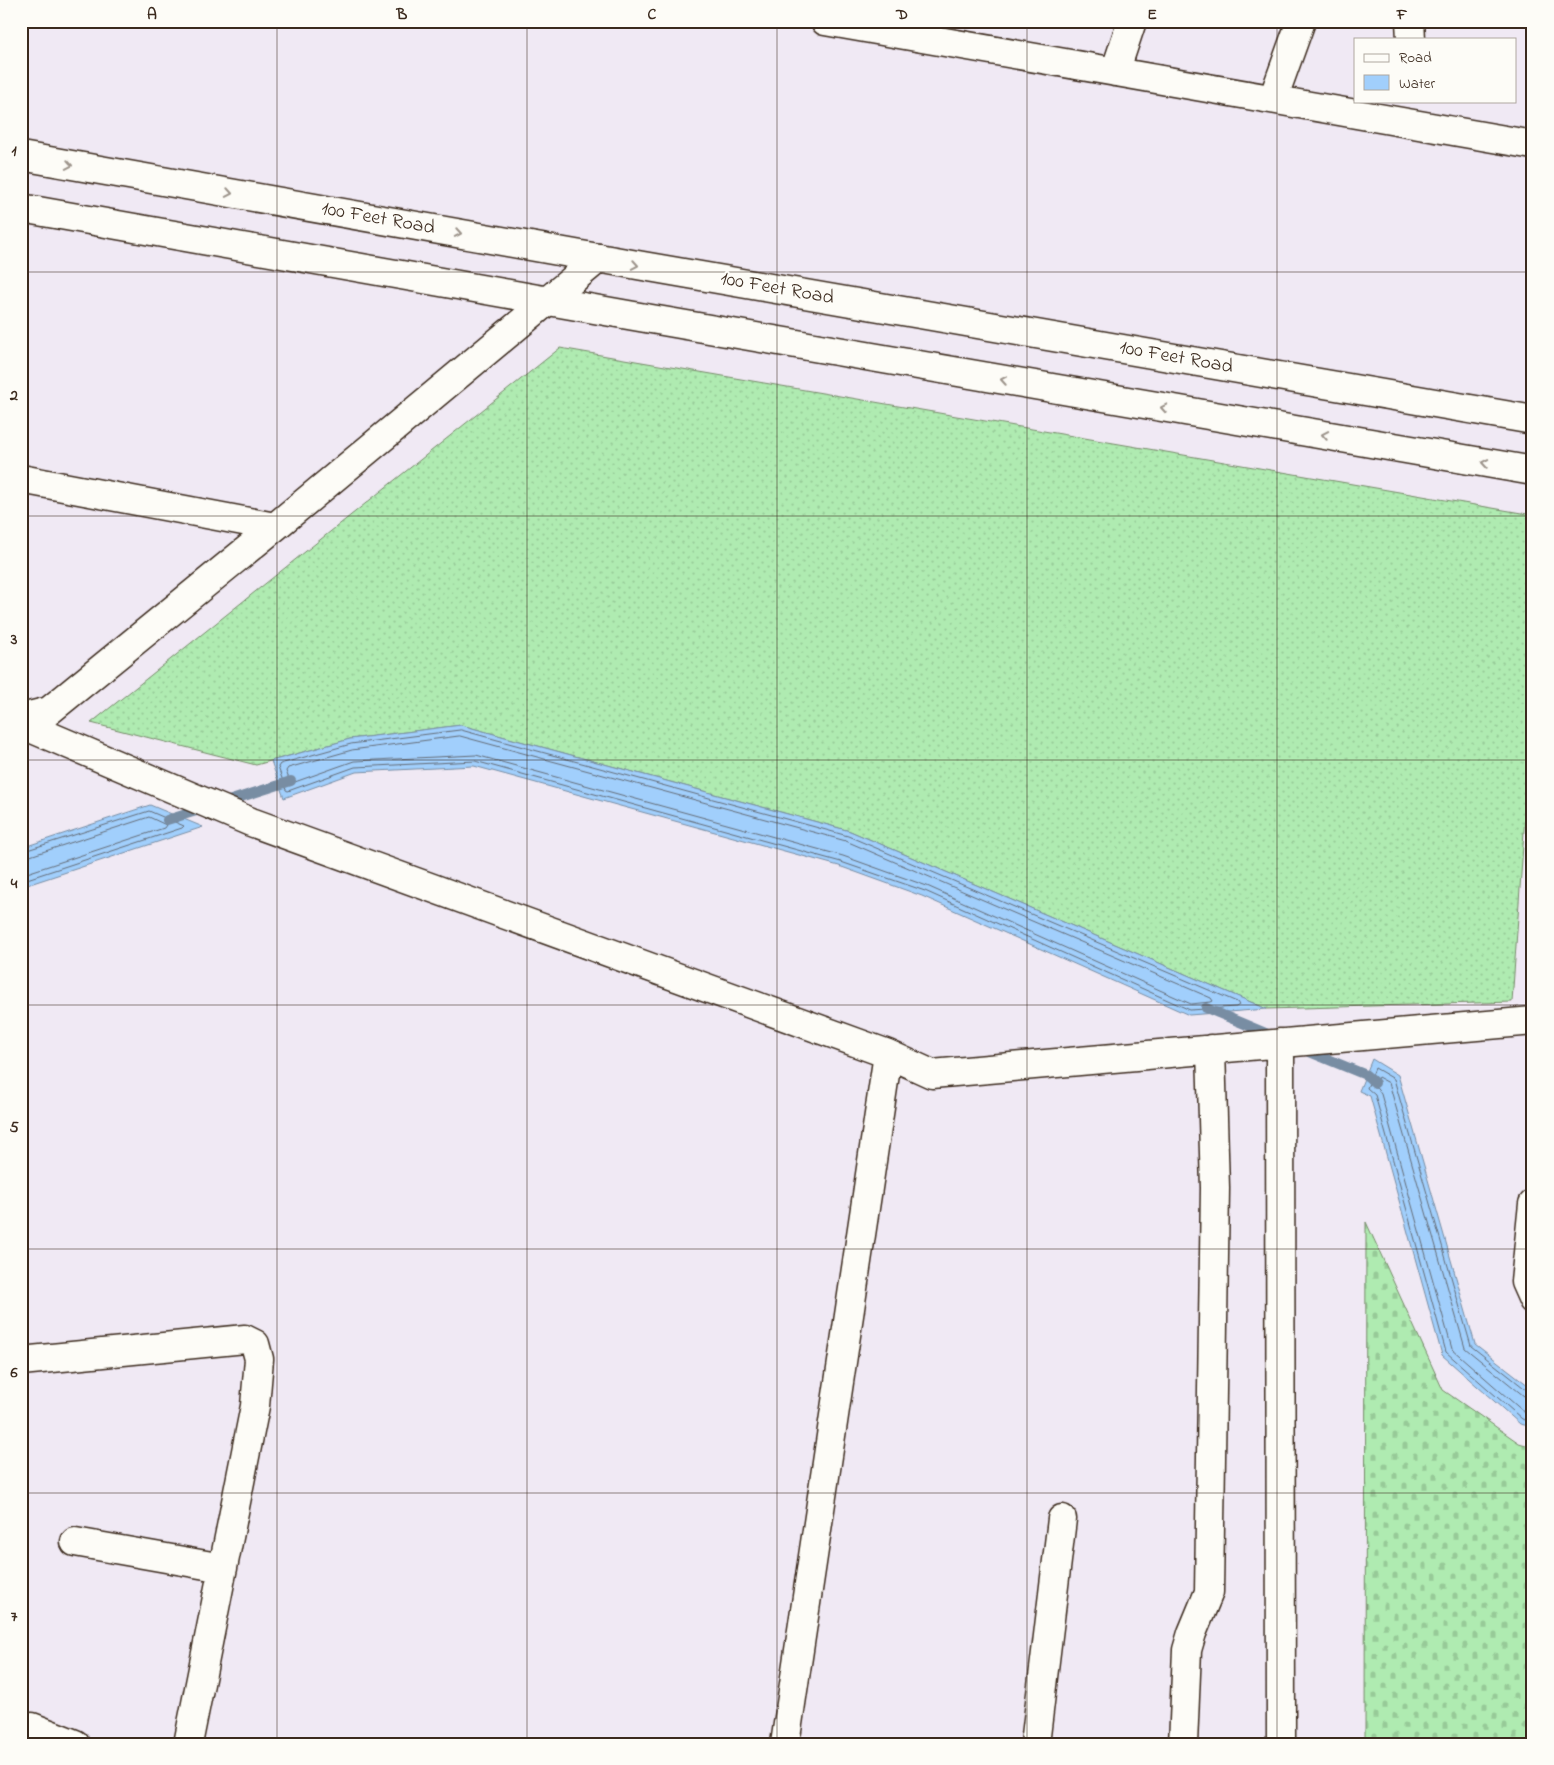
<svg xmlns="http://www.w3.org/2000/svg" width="1554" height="1765" font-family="'Indie Flower',sans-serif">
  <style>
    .grass { fill: url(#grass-dots); stroke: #758a68 }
    .cemetery { fill: url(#cemetery-stones); stroke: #758a68 }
    .water { fill: #a1cffc; stroke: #788da3 }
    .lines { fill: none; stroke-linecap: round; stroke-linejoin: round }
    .shore { stroke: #646c77; stroke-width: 1 }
    .stream { stroke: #788da3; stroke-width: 10 }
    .minor-casing { stroke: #3b2a1e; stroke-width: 31 }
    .secondary-casing { stroke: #3b2a1e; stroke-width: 31 }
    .minor { stroke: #fdfcf7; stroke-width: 28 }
    .secondary { stroke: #fdfcf7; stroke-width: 28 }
    .oneway { stroke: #9c938a }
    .grid { fill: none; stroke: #3b2a1e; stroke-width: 1; stroke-opacity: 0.55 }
    .labels { text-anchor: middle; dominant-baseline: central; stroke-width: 4; stroke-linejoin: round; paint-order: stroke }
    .street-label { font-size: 20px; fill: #3b2a1e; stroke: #fdfcf7 }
    .neatline { fill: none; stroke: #3b2a1e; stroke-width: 2 }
    .grid-label { font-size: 16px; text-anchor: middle; font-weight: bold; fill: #3b2a1e }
  </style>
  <defs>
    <pattern id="grass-dots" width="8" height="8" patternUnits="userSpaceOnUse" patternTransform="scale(1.25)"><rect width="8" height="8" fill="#afebb1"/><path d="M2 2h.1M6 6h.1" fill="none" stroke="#97ca98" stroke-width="1.8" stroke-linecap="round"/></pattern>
    <pattern id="cemetery-stones" width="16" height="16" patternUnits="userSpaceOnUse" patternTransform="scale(1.25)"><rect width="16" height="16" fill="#afebb1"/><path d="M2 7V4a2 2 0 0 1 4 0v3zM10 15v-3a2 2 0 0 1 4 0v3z" fill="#97ca98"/></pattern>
  </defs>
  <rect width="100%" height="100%" fill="#f0e9f4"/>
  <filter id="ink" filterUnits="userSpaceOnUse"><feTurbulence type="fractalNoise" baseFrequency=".02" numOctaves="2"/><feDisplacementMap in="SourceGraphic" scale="10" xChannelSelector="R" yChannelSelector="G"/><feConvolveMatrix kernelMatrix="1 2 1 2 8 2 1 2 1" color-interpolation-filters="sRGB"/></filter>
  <g filter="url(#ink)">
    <path class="grass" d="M560 348 1533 515V703L1512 1002 1267 1009 850 831 461 725 350 739 256 765 91 723Z"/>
    <path class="cemetery" d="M1366 1222 1443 1390 1519 1443 1533 1447V1744H1365Z"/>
    <path class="water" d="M461 725 850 831 1267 1009 1189 1015 922 896 839 866 474 766 356 772 284 798 271 761 350 739Z
      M150 805 203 827 21 887V848Z
      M1372 1059 1398 1075 1475 1344 1533 1389V1427L1520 1424 1442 1355 1370 1096 1359 1091Z"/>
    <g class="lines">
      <path class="shore" d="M461 730 848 836 1237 1002 1239 1005 1236 1007 1190 1010 925 891 841 862 475 761 355 767 288 791 286 790 278 767 280 764 351 744Z
        M460 736 846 841 1211 998 1213 1001 1211 1002 1191 1004 927 886 843 856 476 755 354 761 292 783 290 782 286 771 288 768 352 750Z
        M21 852 149 811 184 826 182 828 21 881
        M21 859 149 817 166 825 164 828 21 875
        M1533 1392 1528 1391 1471 1346 1394 1079 1375 1068 1367 1088 1375 1095 1446 1352 1522 1419 1533 1422
        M1533 1399 1524 1396 1465 1348 1389 1083 1378 1077 1374 1085 1381 1094 1452 1349 1525 1413 1533 1415"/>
      <path class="stream" d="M222 803 291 781
        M167 820 206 808
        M1206 1008 1273 1036
        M1305 1050 1366 1075 1375 1083"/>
      <defs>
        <path id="minor" d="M825 21 1533 145
          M1410 21 1411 39
          M1115 72 1132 21
          M1273 99 1301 21
          M21 479 275 527
          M21 718 49 711 275 527 599 258
          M21 724 251 822 888 1054 932 1074 1533 1021
          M1280 1043 1281 1744
          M1533 1204 1525 1282 1533 1300
          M21 1361 245 1339 255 1344 259 1359 255 1406 188 1744
          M75 1542 223 1568
          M32 1727 75 1744
          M785 1744 888 1054
          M1035 1744 1062 1519
          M1183 1744 1187 1650 1192 1633 1209 1592 1215 1188 1211 1049"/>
        <path id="secondary" d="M21 156 643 266 1533 420
          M21 208 634 316 1533 471"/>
      </defs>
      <use href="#minor" class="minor-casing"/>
      <use href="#secondary" class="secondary-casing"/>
      <use href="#minor" class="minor"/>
      <use href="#secondary" class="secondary"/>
    </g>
    <defs><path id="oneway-chevron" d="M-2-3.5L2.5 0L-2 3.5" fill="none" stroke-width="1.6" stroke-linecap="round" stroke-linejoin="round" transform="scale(1.25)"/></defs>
    <g class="oneway">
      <use href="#oneway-chevron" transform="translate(69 165) rotate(10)"/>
      <use href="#oneway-chevron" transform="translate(229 193) rotate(10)"/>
      <use href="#oneway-chevron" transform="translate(458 233) rotate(10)"/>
      <use href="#oneway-chevron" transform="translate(635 265) rotate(10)"/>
      <use href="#oneway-chevron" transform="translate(1004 380) rotate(-170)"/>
      <use href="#oneway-chevron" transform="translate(1164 408) rotate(-170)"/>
      <use href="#oneway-chevron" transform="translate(1325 435) rotate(-170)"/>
      <use href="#oneway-chevron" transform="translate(1485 463) rotate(-170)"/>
    </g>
  </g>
  <path class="grid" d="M277 21V1744M527 21V1744M777 21V1744M1027 21V1744M1277 21V1744M21 272H1533M21 516H1533M21 760H1533M21 1005H1533M21 1249H1533M21 1493H1533"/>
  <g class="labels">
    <g class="street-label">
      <text transform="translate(378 219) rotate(10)">100 Feet Road</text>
      <text transform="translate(777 289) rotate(10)">100 Feet Road</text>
      <text transform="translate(1176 358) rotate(10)">100 Feet Road</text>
    </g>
  </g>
  <rect width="1554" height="1765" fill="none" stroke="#fdfcf7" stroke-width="55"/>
  <rect x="1354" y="38" width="162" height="65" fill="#fdfcf7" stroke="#afa8a0"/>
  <rect x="1364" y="54" width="25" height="8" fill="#fdfcf7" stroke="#afa8a0"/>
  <text x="1399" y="62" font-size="15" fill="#3b2a1e">Road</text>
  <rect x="1364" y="75" width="25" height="15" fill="#a1cffc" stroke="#afa8a0"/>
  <text x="1399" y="88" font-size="15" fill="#3b2a1e">Water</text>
  <rect x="28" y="28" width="1498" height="1710" class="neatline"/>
  <g class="grid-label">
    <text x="152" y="19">A</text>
    <text x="402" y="19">B</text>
    <text x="652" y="19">C</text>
    <text x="902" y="19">D</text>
    <text x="1152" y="19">E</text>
    <text x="1402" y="19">F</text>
    <text x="14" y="155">1</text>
    <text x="14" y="400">2</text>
    <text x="14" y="644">3</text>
    <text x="14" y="888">4</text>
    <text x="14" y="1132">5</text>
    <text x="14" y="1377">6</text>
    <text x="14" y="1621">7</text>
  </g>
</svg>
